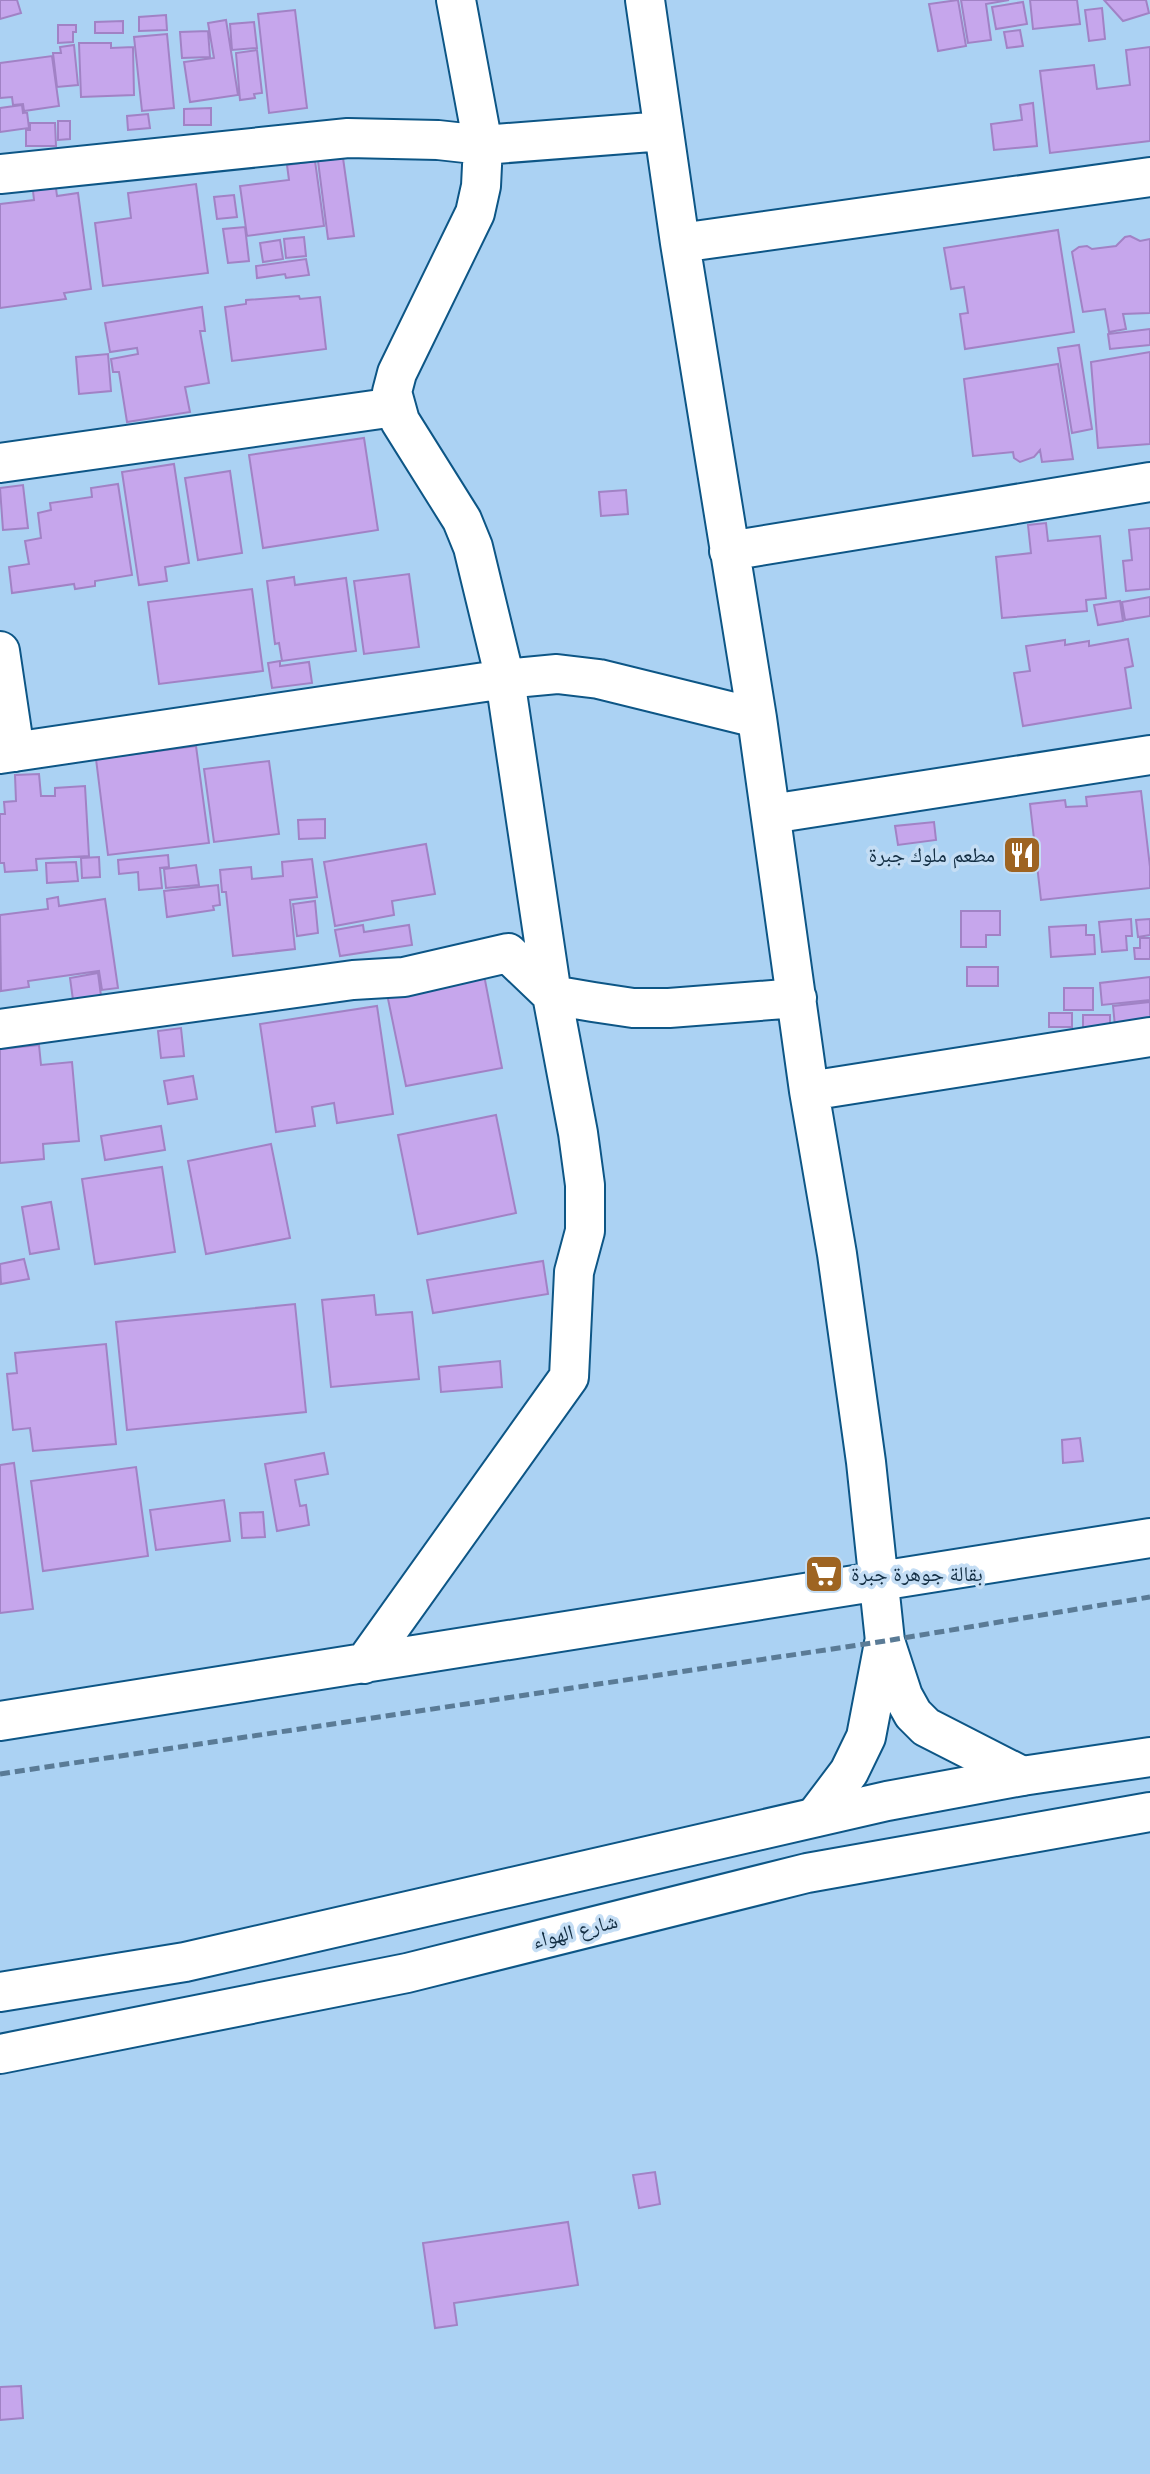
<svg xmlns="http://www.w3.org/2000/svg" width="1150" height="2474" font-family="'DM Sans','Noto Naskh Arabic',sans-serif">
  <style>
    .building { fill: #c6a6ec; stroke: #a182c5; stroke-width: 2 }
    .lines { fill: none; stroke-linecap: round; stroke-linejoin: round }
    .minor-casing { stroke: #0d5686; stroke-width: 42 }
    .highway-casing { stroke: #0d5686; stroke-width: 42 }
    .minor { stroke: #fff; stroke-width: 38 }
    .highway { stroke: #fff; stroke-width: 38 }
    .rail { stroke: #5a7b96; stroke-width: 5; stroke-dasharray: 10 5; stroke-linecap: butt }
    .labels { text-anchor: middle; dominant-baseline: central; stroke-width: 7; stroke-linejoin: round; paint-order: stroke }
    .poi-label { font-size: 21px; fill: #122d42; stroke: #c4ddf4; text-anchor: end }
    .street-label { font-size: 21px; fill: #122d42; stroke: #c4ddf4 }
  </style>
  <rect width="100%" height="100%" fill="#abd2f3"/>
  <path class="building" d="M0 0H17L21 13 0 19Z
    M958 0 966 46 938 51 929 4Z
    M961 0H1009L986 4 991 40 968 43Z
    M1030 0H1077L1080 24 1033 29Z
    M1104 0H1146L1149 13 1123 21Z
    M1023 2 1027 24 996 29 992 7Z
    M1102 8 1105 39 1089 41 1085 10Z
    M295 10 307 108 269 113 258 14Z
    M166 15 167 30 139 31V17Z
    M226 20 238 95 190 102 184 62 214 58 208 23Z
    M123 21V33H95V22Z
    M254 22 257 48 232 50 230 24Z
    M58 25H76V32H73V42L58 43Z
    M1020 30 1023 46 1007 48 1004 32Z
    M208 31 210 57 182 58 180 32Z
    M167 34 174 108 142 111 134 37Z
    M79 43H111V48L133 47 134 95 81 97Z
    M74 45 78 85 57 87 53 53H61L60 47Z
    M1150 47V141L1050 153 1040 71 1094 65 1097 89 1130 85 1126 50Z
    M257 50 262 93 254 94 255 98 240 100 236 53Z
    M52 56 59 106 24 111 23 104 13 105 12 97 0 98V63Z
    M1033 103 1037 146 994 150 991 124 1022 120 1020 105Z
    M22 105 23 113 27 112 29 128 0 132V108Z
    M211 108V125H184V109Z
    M148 114 150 128 128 130 127 116Z
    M58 121H70V139L58 140Z
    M30 123H55L56 146H26V130H30Z
    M343 158 354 236 328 239 318 161Z
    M315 161 324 226 247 236 240 186 289 180 287 165Z
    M55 180 57 196 78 193 91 289 64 293 66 299 0 308V204L34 200 32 182Z
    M196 184 208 273 103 286 95 223 131 218 128 193Z
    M234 195 237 217 217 219 214 197Z
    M245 227 249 261 228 263 223 229Z
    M1058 230 1074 332 965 349 960 314 968 313 964 287 951 289 944 248Z
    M1130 236 1140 241 1150 239V313L1123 314 1126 329 1109 332 1105 309 1083 312 1072 252 1079 247 1087 246 1092 249 1116 246 1125 237Z
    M304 237 306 256 286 258 284 239Z
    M280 240 283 259 263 262 260 243Z
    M306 259 309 275 286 278 285 274 257 278 256 266Z
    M299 296 300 299 320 297 326 349 232 361 225 307 246 304V300Z
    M202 307 205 331H200L209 383 185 387 190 412 127 422 119 372H113L111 359 138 354 137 348 110 352 105 323Z
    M1150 329V345L1110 349 1108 334Z
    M1079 345 1092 429 1072 433 1058 348Z
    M1150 352V444L1098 448 1091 362Z
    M108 354 111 391 79 394 76 357Z
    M1058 364 1073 459 1042 462 1040 450 1034 457 1020 462 1014 458 1013 452 973 456 964 379Z
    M364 438 378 530 263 548 249 455Z
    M174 464 189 563 165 567 167 581 139 585 122 472Z
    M230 471 242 553 198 560 185 478Z
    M118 484 132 575 95 581V586L75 589 74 584 12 593 9 567 29 564 25 541 41 538 38 513 51 510 50 503 92 497 91 488Z
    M23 485 28 528 3 530 0 488Z
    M626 490 628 514 601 516 599 492Z
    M1046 523 1048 541 1100 536 1106 598 1086 600 1087 611 1002 618 996 557 1031 553 1028 525Z
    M1150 528V589L1126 591 1123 561 1132 560 1129 530Z
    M409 574 419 647 364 654 354 581Z
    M294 577 295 585 346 578 356 651 282 661 279 643 275 644 267 581Z
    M252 589 263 671 159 684 148 602Z
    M1150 597V616L1125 620 1122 602Z
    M1120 601 1123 621 1098 625 1094 605Z
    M1128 639 1133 666 1125 668 1131 708 1023 726 1014 673 1030 671 1026 646 1065 640V645L1089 641V646Z
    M280 661V666L309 662 312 683 272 688 268 663Z
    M196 746 209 843 108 855 96 759Z
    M269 761 279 834 214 842 204 769Z
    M39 774 41 796H55V788L85 786 89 856 36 859 37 870 5 872 4 863H0V814H5L4 802 16 801 15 775Z
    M1141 791 1150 867V888L1041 900 1030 804 1065 800 1066 807 1087 806 1086 797Z
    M325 819V838L299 839 298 820Z
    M934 822 936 840 898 845 895 826Z
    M426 844 435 894 392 901 394 915 335 926 324 862Z
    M168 855 169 867 160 868 162 888 139 890 138 872 119 874 118 860Z
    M99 857 100 877 82 878 81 858Z
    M312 859 317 897 290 900 295 949 233 956 226 892H222L220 870 251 867 252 879 283 876 282 862Z
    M76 862 78 881 47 883 46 863Z
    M196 865 199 885 166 888 164 869Z
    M218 885 220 905 213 906 214 910 167 917 164 891Z
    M58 897 59 906 105 899 118 988 102 990 99 971 28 981 29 987 1 991 0 915 48 909 47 899Z
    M315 901 318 933 297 936 293 904Z
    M961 911H1000V935H986V947H961Z
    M1131 919 1132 936H1126L1127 950 1102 952 1099 922Z
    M1150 919V935L1138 937 1136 920Z
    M363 925 364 932 409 925 412 945 340 956 335 930Z
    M1086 925V935H1094L1095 954 1051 957 1049 927Z
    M1140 938H1150V959H1135L1134 948H1140Z
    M967 967H998V986H967Z
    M98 973 101 996 73 1000 70 978Z
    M484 975 502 1068 406 1086 387 994Z
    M1150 977V1000L1102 1005 1100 983Z
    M1064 988H1093V1010H1064Z
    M1150 1002V1021L1115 1026 1113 1006Z
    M377 1006 393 1114 337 1123 334 1103 312 1107 315 1126 276 1132 260 1024Z
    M1049 1013H1072V1027H1049Z
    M1083 1015H1110V1036H1083Z
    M181 1028 184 1056 161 1058 158 1031Z
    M39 1045 41 1065 72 1062 79 1141 43 1144 44 1159 0 1163V1049Z
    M193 1076 197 1099 168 1104 164 1081Z
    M496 1115 516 1213 418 1234 398 1135Z
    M161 1126 165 1150 105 1160 101 1136Z
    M271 1144 290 1238 206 1254 188 1161Z
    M162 1167 175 1252 95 1264 82 1179Z
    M51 1202 59 1249 30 1254 22 1207Z
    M24 1259 29 1279 1 1284 0 1264Z
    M543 1261 548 1294 433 1313 427 1280Z
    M374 1295 376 1315 412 1312 419 1379 331 1387 322 1300Z
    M295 1304 306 1412 127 1430 116 1322Z
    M106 1344 116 1444 33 1451 30 1428 13 1430 7 1374 17 1373 15 1353Z
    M500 1361 502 1387 441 1392 439 1367Z
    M1080 1438 1083 1461 1063 1463 1062 1440Z
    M324 1453 328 1474 295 1480 300 1506 306 1505 309 1525 277 1531 265 1464Z
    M14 1463 33 1609 0 1613V1465Z
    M136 1467 148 1556 43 1571 31 1481Z
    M224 1500 230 1541 156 1550 150 1510Z
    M263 1512 265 1537 242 1538 240 1513Z
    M655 2172 660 2204 639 2208 633 2175Z
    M568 2222 578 2285 454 2303 457 2325 435 2328 423 2243Z
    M21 2386 23 2418 0 2420V2387Z"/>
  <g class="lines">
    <defs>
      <path id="minor" d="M645 0 680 243 757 718 809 1091 837 1254 866 1462 885 1641 903 1696 913 1714 926 1727 1022 1776
        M0 174 348 138 438 140 483 145 664 131
        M680 243 1150 177
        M0 463 395 407
        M729 551 1150 482
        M0 651 15 752
        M0 754 505 679 557 674 599 679 757 718
        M771 814 1150 755
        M0 1029 353 980 404 977 508 953 552 995 593 1002 633 1008H669L797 998
        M809 1091 1150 1037
        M364 1664 569 1377 574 1272 585 1231V1185L578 1133 552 995 505 679 473 547 462 520 400 421 392 392 397 373 475 213 481 186 483 145 456 0
        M0 1721 1150 1538
        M815 1817 849 1772 866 1737 884 1643"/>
      <path id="highway" d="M0 1992 185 1962 887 1801 1022 1776 1150 1757
        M0 2054 407 1973 807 1873 1150 1812"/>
    </defs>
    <use href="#minor" class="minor-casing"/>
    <use href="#highway" class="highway-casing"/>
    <use href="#minor" class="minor"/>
    <use href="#highway" class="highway"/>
    <path class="rail" d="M0 1774 885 1641 1150 1597"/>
  </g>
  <defs>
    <symbol id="restaurant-square" viewBox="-11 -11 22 22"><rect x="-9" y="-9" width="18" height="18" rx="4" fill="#9e6422" stroke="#c4ddf4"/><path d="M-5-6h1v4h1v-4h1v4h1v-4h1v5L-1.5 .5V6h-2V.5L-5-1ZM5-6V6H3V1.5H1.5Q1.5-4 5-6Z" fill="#fff"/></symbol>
    <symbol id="supermarket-square" viewBox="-11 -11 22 22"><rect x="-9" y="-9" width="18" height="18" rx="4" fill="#9e6422" stroke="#c4ddf4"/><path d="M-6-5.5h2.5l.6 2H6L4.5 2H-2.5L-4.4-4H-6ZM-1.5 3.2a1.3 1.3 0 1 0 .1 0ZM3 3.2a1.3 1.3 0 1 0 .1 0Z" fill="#fff"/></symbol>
  </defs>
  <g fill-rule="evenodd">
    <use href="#restaurant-square" x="1000" y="833" width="44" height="44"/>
    <use href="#supermarket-square" x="802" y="1552" width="44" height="44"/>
  </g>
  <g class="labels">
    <g class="poi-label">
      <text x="995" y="855">مطعم ملوك جبرة</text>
      <text x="851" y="1574" text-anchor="start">بقالة جوهرة جبرة</text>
    </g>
    <g class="street-label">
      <text transform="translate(575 1931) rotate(-14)">شارع الهواء</text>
    </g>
  </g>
</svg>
